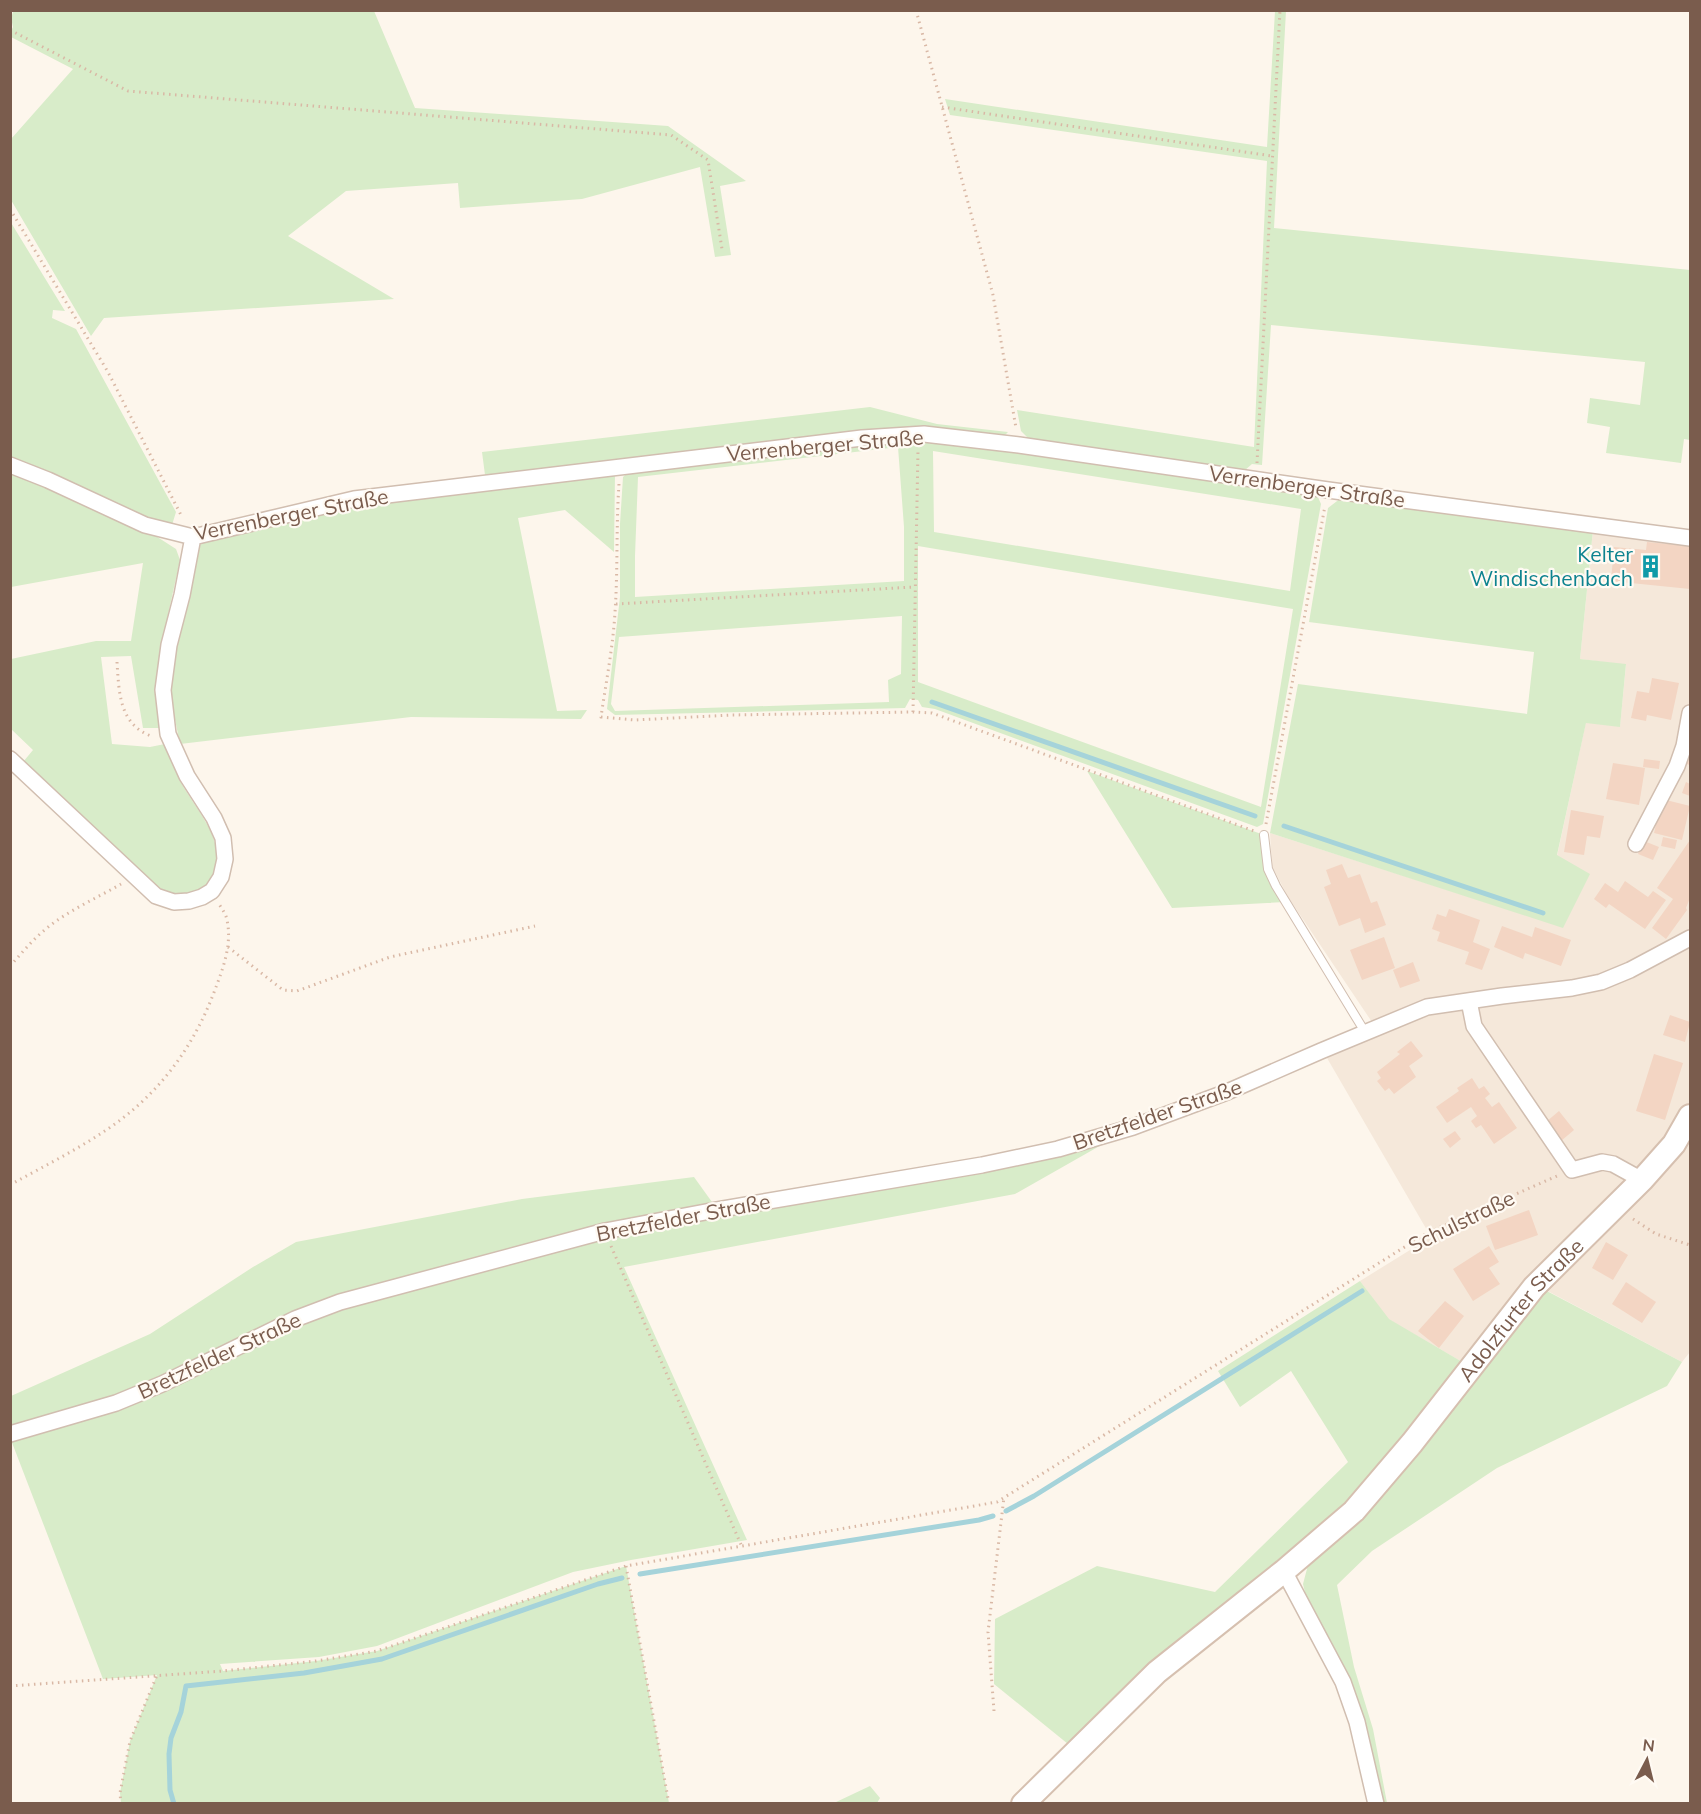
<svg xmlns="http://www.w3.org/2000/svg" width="1701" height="1814" font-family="Mulish,sans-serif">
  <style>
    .residential { fill: #f5e8da }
    .green { fill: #d8ecc9; fill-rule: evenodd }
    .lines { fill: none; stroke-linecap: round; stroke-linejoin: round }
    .stream { stroke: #a5d3da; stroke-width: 5 }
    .building { fill: #f3d5c3 }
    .lane-casing { stroke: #d1beb0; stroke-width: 10 }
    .street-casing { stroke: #d1beb0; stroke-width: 18 }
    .secondary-casing { stroke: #d6c0b0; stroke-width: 26 }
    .path { stroke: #d9b8a5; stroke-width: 3; stroke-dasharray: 1.5 4.5; stroke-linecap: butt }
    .lane { stroke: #fff; stroke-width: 8 }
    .street { stroke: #fff; stroke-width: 15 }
    .secondary { stroke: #fff; stroke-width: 22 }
    .labels { text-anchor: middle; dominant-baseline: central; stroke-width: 4.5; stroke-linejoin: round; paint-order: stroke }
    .street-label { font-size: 21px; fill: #7a5c4d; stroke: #fffaf3 }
    .culture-label { font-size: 21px; fill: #0d838f; stroke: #fffaf3; text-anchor: end }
  </style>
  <rect width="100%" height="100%" fill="#fdf6ec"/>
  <path class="residential" d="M1593 530 1690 547V1352L1682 1362 1525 1279 1464 1363 1388 1319 1360 1281 1431 1237 1327 1058 1380 1034 1288 897 1272 866 1270 833 1563 927 1557 856 1586 722 1620 726 1626 665 1580 659Z"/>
  <path class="green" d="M18 11H374L415 108 668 126 746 181 720 186 731 255 715 257 700 167 582 199 460 208 458 183 346 191 288 236 394 299 104 318 91 336 11 200V139L73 69 11 37V31L13 27 11 18 13 12Z
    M1275 11H1286L1274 228 1690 270V440L1684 439 1681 463 1606 453 1610 427 1587 423 1590 398 1640 405 1645 362 1271 325 1262 465 1252 464 1244 471 1029 439 1021 431 1017 410 1254 447 1267 161 950 115 945 99 1267 147Z
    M10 221 65 311 53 310 52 318 76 329 176 512 172 525 148 520 11 460Z
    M870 407 937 424 1008 432 1003 437 858 431 485 475 482 452Z
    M929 441 1014 450 1317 495 1321 504 1263 824 1257 827 935 709 922 707 918 700 910 699 905 708 615 715 607 709 620 597V524L623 477 628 472 864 442ZM898 447 904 527V581L635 597V556L638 477ZM933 451 1301 509 1290 591 934 532ZM918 546 1293 609 1261 807 918 682ZM902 616 901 674 888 680 889 702 615 711 611 704 619 637Z
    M10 471 148 531 176 549 180 560 162 642 161 728H143L131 656 101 657 112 744 150 747 165 744C170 755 174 768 179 779 196 812 238 850 205 888 193 902 171 893 157 887L23 762 33 750 11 729V659L96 641H131L143 563 11 587Z
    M615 474 614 552 565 510 518 518 557 711 587 710 581 719 411 717 180 744 168 685 192 565 200 545 215 536 355 506Z
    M1341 498 1593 530 1580 659 1626 664 1620 727 1586 723 1557 855 1590 874 1563 928 1270 833 1298 684 1527 714 1534 652 1309 622 1328 508Z
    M1087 771 1264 835 1265 852 1285 902 1172 908Z
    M1133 1127 1015 1194 624 1267 747 1540 631 1560 573 1572 377 1646 319 1657 220 1664 223 1671 316 1661 377 1651 626 1566 669 1803H121L120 1793 130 1741 157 1675 103 1679 11 1440V1396L150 1334 253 1267 296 1242 522 1199 694 1177 717 1209 982 1165Z
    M1360 1281 1389 1319 1464 1363 1346 1506 1068 1744 994 1684 995 1619 1097 1566 1215 1592 1348 1462 1291 1371 1240 1407 1218 1371Z
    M1543 1289 1682 1362 1667 1386 1497 1468 1372 1551 1337 1585 1354 1667 1373 1729 1387 1803H1382L1307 1601 1303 1584 1308 1565Z
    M870 1786 880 1798 877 1803H834Z"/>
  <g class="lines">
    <path class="stream" d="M932 702 1255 816
      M1284 826 1543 913
      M1006 1511 1034 1496 1362 1291
      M640 1574 979 1520 993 1516
      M174 1804 170 1790 169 1754 171 1738 181 1712 186 1686 304 1673 382 1659 598 1584 622 1578"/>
  </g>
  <path class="building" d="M1647 542 1690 546V589L1611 581 1614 547 1646 550Z
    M1652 678 1679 683 1671 720 1647 715 1646 721 1631 718 1637 691 1649 693Z
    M1690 750V765L1686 764Z
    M1644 759 1660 761 1659 769 1643 767Z
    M1613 763 1645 768 1639 805 1606 799Z
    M1686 782 1690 784V796L1682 793Z
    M1662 799 1690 806 1682 840 1654 833Z
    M1571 810 1604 816 1600 838 1587 836 1584 855 1564 852Z
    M1663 837 1677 840 1675 849 1661 846Z
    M1690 840V898L1686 908 1687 910 1666 939 1652 928 1673 899 1657 888Z
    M1644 841 1659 847 1653 860 1638 854Z
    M1342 864 1348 878 1360 874 1371 903 1377 901 1386 925 1365 933 1360 918 1339 926 1324 887 1331 884 1326 870Z
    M1625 881 1648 897 1653 891 1666 900 1645 929 1609 904 1606 908 1594 899 1605 883 1618 892Z
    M1449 909 1480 920 1473 942 1490 949 1482 970 1465 964 1469 952 1437 941 1440 932 1432 929 1437 914 1446 917Z
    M1502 926 1532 937 1535 927 1571 940 1561 966 1525 953 1523 959 1494 947Z
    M1384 937 1395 968 1362 980 1350 950Z
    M1413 962 1420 981 1400 988 1393 970Z
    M1670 1015 1690 1022 1685 1042 1663 1035Z
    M1411 1041 1423 1056 1409 1066 1416 1077 1394 1094 1389 1088 1385 1091 1377 1081 1381 1078 1377 1072 1400 1054 1397 1052Z
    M1654 1054 1683 1063 1665 1120 1636 1111Z
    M1472 1078 1479 1089 1484 1086 1490 1094 1485 1098 1492 1107 1499 1102 1517 1128 1494 1144 1481 1125 1476 1128 1471 1121 1477 1116 1471 1107 1447 1123 1436 1107 1459 1091 1457 1088Z
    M1559 1111 1574 1130 1561 1141 1546 1122Z
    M1455 1131 1461 1139 1450 1148 1443 1139Z
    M1529 1210 1538 1235 1495 1250 1486 1226Z
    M1606 1242 1628 1255 1613 1280 1592 1268Z
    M1489 1246 1499 1262 1489 1268 1500 1284 1473 1301 1453 1269Z
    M1626 1282 1656 1302 1642 1323 1612 1304Z
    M1445 1301 1464 1316 1439 1348 1418 1331Z"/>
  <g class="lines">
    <defs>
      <path id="lane" d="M1264 835 1268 869 1276 886 1365 1032"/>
      <path id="street" d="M10 465 48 480 145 525 193 537 354 499 862 438 924 434 1019 445 1328 490 1690 538
        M10 759 156 896 174 902 189 901 202 897 212 891 221 877 225 859 223 838 214 818 187 776 168 734 163 690 169 645 182 595 193 537
        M1636 844 1677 766 1684 746 1690 713
        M1469 1001 1474 1026 1572 1170 1602 1162 1613 1164 1642 1180
        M10 1434 116 1403 162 1384 295 1319 340 1302 605 1231 716 1210 982 1165 1058 1149 1133 1127 1227 1092 1321 1051 1427 1007 1502 996 1572 988 1601 982 1630 970 1690 938
        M1284 1571 1343 1682 1357 1722 1376 1804"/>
      <g id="secondary">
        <path id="s1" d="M1023 1804 1157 1672 1284 1571 1354 1511 1412 1443 1534 1287 1642 1180 1674 1144 1690 1116"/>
      </g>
    </defs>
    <use href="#lane" class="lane-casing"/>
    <use href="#street" class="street-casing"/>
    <use href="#secondary" class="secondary-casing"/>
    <path class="path" d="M916 10 993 295 1016 428
      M10 30 128 91 671 135 708 160 722 249
      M942 107 1272 156
      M10 209 108 372 182 517
      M1257 463 1280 10
      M619 484C616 526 618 569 615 612 613 647 606 682 601 717L635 720 732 715 913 712 932 713 1254 831
      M616 604 914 587
      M117 662C119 692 119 724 151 736
      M913 712 918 450
      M1266 824 1325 506
      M228 947 283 990 297 991 390 957 535 926
      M10 966C22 953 33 939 47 928 69 910 97 898 121 884
      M10 1185C51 1162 100 1139 135 1108 173 1075 199 1034 216 987 224 966 232 943 227 920 226 914 222 909 219 904
      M1633 1219 1656 1234 1690 1245
      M611 1246 742 1547
      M626 1566 669 1804
      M10 1686 223 1671 316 1661 377 1651 626 1566 997 1502 1427 1233 1557 1176
      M994 1711 988 1632 1004 1497
      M121 1804 120 1793 130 1741 157 1675"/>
    <use href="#lane" class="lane"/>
    <use href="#street" class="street"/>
    <use href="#secondary" class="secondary"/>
  </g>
  <defs>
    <symbol id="building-bare" viewBox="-9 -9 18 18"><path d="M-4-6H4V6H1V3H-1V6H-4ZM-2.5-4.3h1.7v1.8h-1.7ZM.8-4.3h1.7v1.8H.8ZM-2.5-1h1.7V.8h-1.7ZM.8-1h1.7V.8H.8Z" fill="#0f9aa8" stroke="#fffaf3" stroke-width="2.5" paint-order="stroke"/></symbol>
  </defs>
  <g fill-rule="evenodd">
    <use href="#building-bare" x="1634" y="550" width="33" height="33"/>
  </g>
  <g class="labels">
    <g class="street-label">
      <text transform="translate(825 445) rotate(-5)">Verrenberger Straße</text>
      <text transform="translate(1307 486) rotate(8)">Verrenberger Straße</text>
      <text transform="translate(291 514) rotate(-11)">Verrenberger Straße</text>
      <text transform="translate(1157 1114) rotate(-19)">Bretzfelder Straße</text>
      <text transform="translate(683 1217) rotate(-11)">Bretzfelder Straße</text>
      <text transform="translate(1461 1221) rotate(-26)">Schulstraße</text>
      <text stroke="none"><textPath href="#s1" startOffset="704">Adolzfurter Straße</textPath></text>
      <text transform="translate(219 1355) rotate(-25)">Bretzfelder Straße</text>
    </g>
    <g class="culture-label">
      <text x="1633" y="554">Kelter<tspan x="1633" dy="24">Windischenbach</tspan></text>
    </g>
  </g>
  <rect width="1701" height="1814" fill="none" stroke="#7a5c4d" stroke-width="24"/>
  <g transform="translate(1647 1760) rotate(7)" stroke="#fffaf3" stroke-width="4.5" paint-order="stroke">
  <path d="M0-4.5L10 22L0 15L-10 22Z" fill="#7a5c4d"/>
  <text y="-9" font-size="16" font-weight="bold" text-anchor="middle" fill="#7a5c4d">N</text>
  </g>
</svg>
